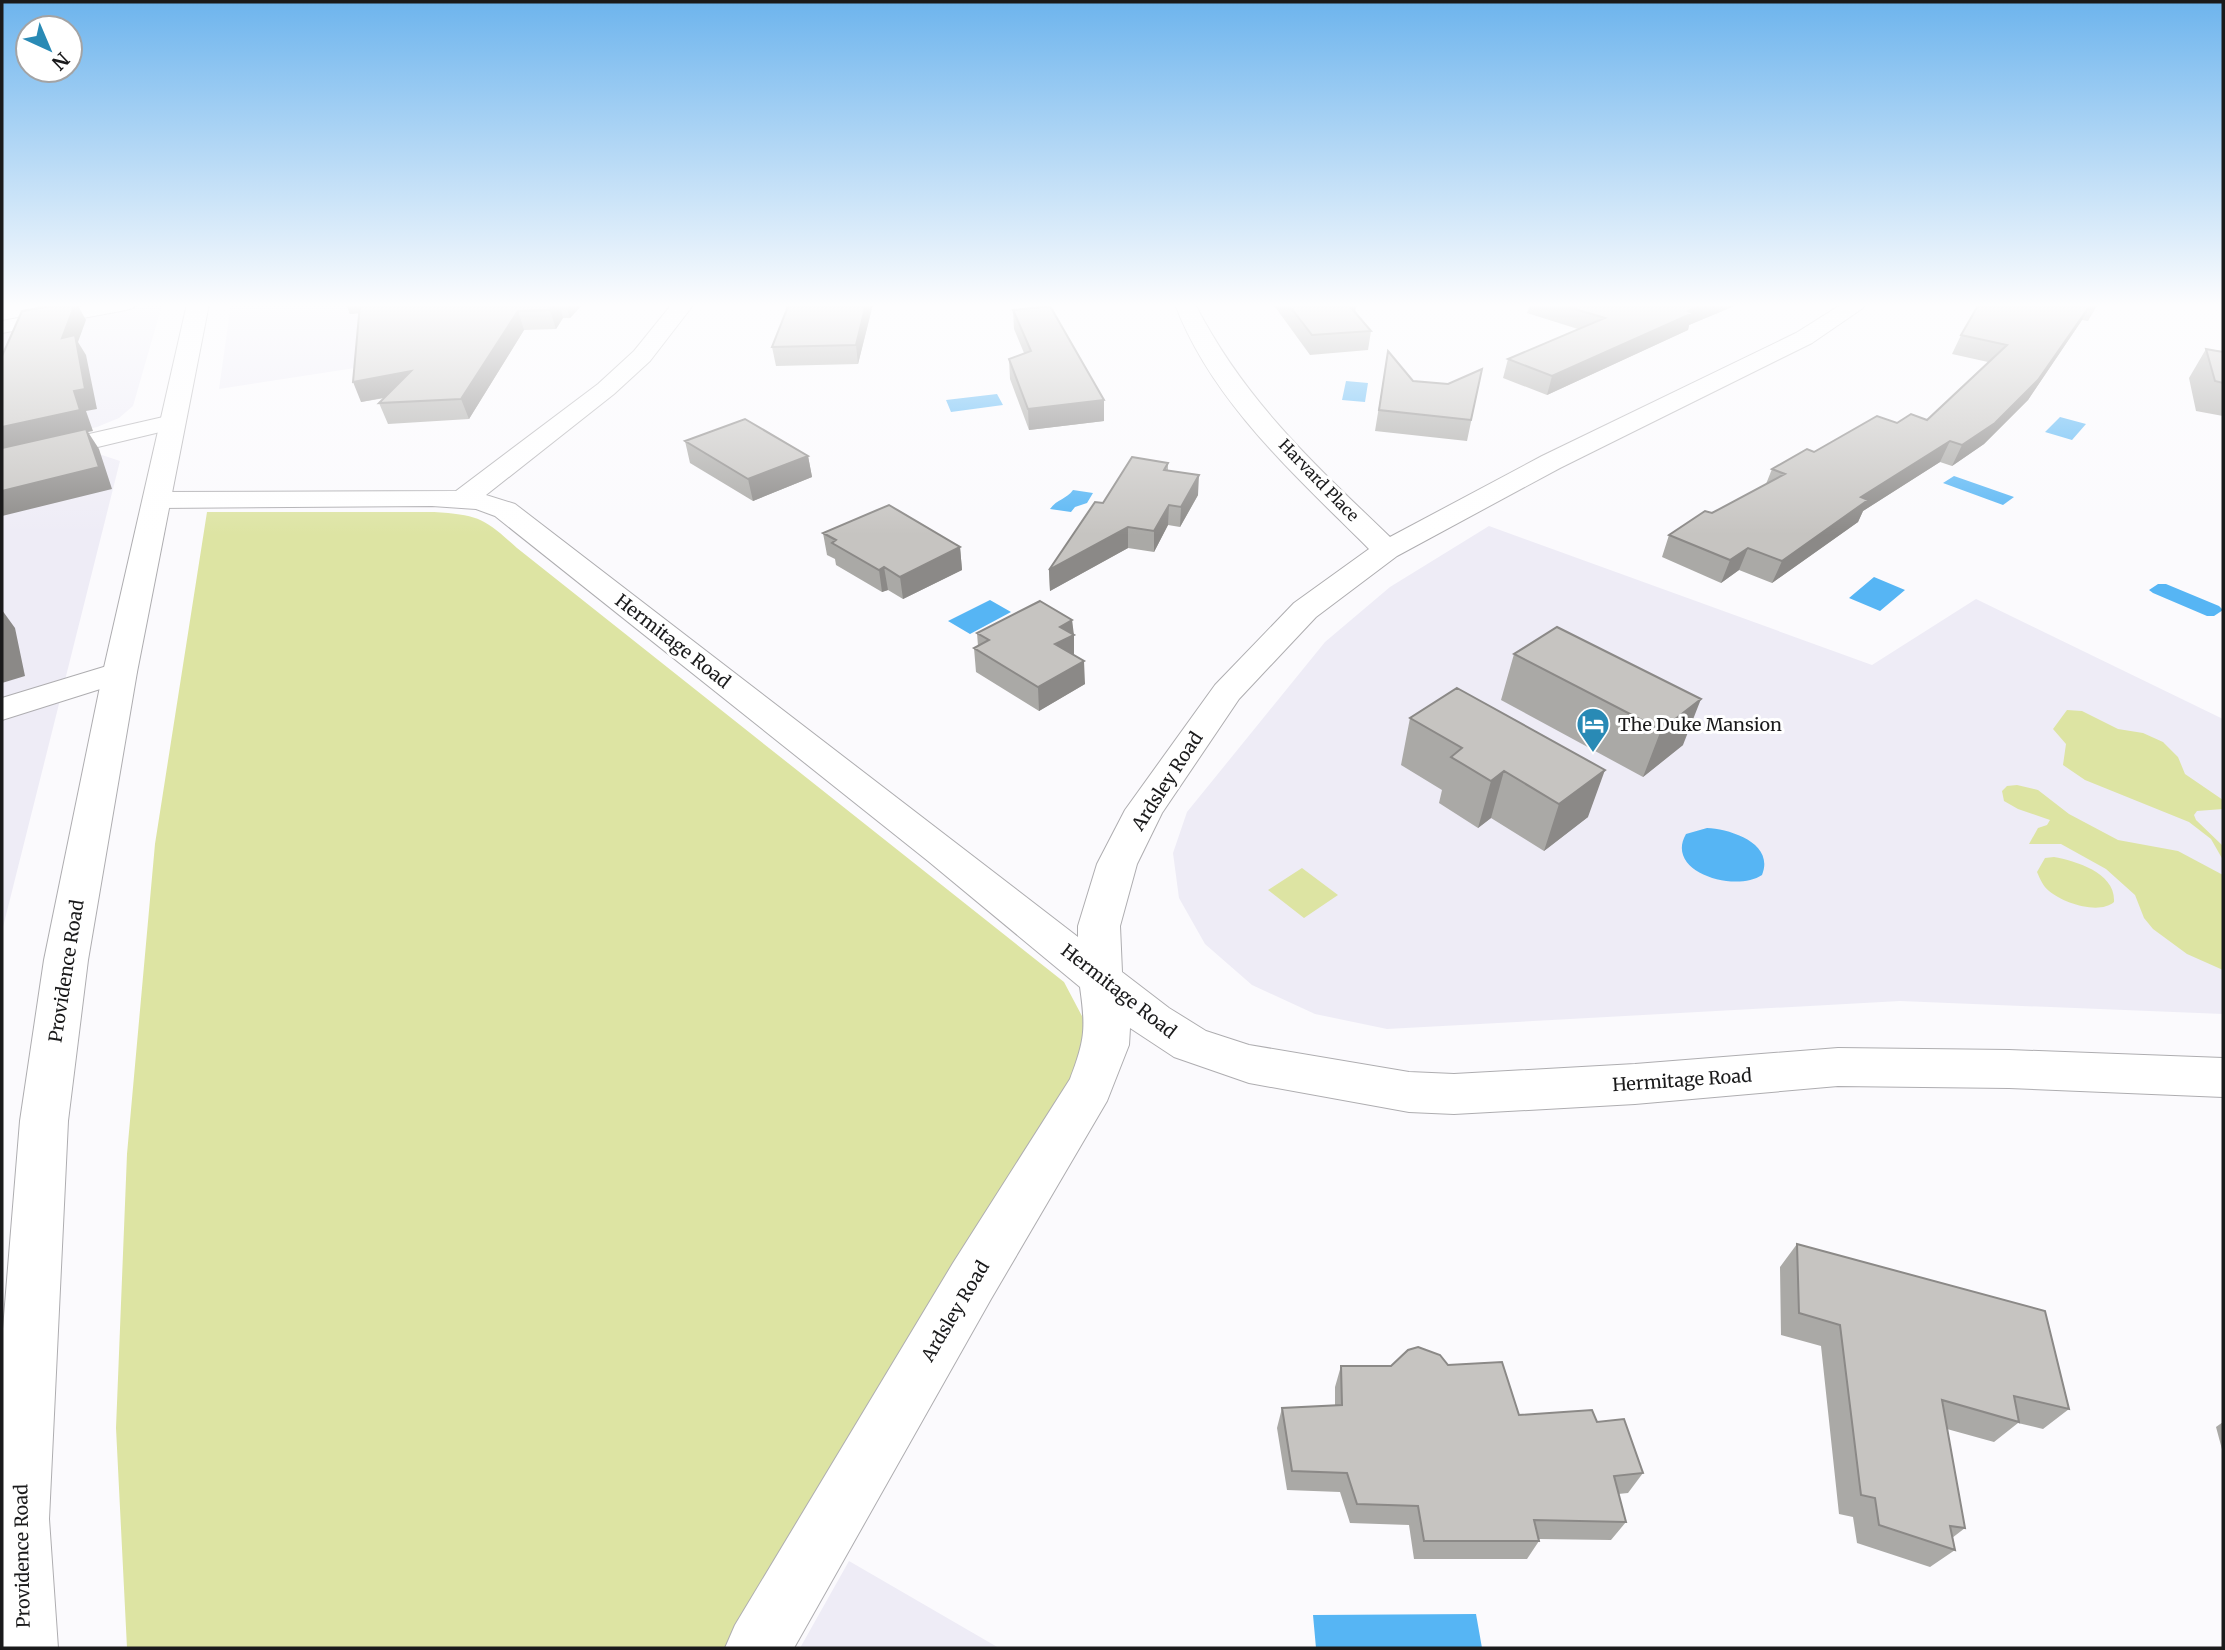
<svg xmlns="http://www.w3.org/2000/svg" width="2225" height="1650" font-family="Merriweather,serif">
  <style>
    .built { fill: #eeecf6 }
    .green { fill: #dde4a3 }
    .water { fill: #56b5f4 }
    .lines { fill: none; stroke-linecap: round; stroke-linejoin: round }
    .street-casing { stroke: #aeadb0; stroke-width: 2 }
    .primary-casing { stroke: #aeadb0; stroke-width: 2 }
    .street { fill: #fff; fill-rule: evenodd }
    .primary { fill: #fff; fill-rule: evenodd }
    .wall { fill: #aaa9a6 }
    .shaded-wall { fill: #8b8987 }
    .building { fill: #c6c4c1; stroke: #8b8987; stroke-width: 2 }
    .labels { text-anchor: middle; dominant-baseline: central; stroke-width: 6; stroke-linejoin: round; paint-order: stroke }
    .far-street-label { font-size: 16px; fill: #1a1a1b; stroke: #fff }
    .street-label { font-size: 18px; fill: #1a1a1b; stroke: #fff }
    .poi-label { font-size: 18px; fill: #1a1a1b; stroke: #fff; text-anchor: start }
  </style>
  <rect width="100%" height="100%" fill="#fbfafd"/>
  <path class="built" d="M159 304 162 305 133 406 119 418 97 427 2 449V334Z
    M231 304H454L420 358 219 389Z
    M99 454 120 461 2 931V475Z
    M1489 526 1872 665 1976 599 2223 719V1014L1900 1001 1387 1029 1315 1014 1252 985 1205 944 1179 898 1173 853 1187 812 1325 642 1390 587Z
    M849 1561 999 1648H800Z"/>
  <path class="green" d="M207 512H434C479 515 484 518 517 548L1064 982 1093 1037 1070 1096 740 1648H127L116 1428 127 1154 155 844Z
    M2067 710 2082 711 2118 729 2143 733 2163 742 2178 757 2185 774 2223 800V809L2197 811 2194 815 2196 820 2223 846V860L2211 839 2189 822 2085 780 2063 765 2066 744 2053 729Z
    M2017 785 2038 790 2069 814 2118 840 2178 851 2223 875V970L2187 954 2153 929 2144 918 2135 895 2106 869 2061 844H2029L2038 828 2047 825 2050 820 2018 809 2004 801 2002 791 2007 786Z
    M2054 857C2076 861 2116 873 2114 902 2099 915 2063 903 2049 891 2043 886 2040 879 2037 872L2045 858Z
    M1302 868 1338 895 1304 918 1268 890Z"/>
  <path class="water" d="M1346 381 1368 383 1365 402 1342 400Z
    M997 394 1003 405 951 412 946 400Z
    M2060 417 2086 424 2072 440 2045 432Z
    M1954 476 2014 497 2003 505 1943 483Z
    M1073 490 1093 493 1087 503 1075 507 1071 512 1050 509C1057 499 1067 499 1073 490Z
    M1874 577 1905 590 1880 611 1849 598Z
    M2158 584H2166L2219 606 2223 610 2214 616H2207L2153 593 2149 590Z
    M990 600 1011 612 970 634 948 621Z
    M1707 828C1730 829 1775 843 1762 875 1735 893 1664 872 1686 834Z
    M1476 1614 1482 1648H1316L1313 1615Z"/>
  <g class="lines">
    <defs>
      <path id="street" d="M94 304H137L133 308 126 310 2 333V321Z
        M672 304H694L650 361 614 394 486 495 515 504 1078 937V926L1097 864 1125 810 1215 685 1294 603 1369 549C1297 477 1211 401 1175 304H1195C1245 401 1312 462 1390 537L1542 456 1796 333 1842 304H1866L1863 308 1812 343 1560 468 1397 556 1316 617 1239 699 1162 813 1137 864 1120 926 1122 972 1169 1008 1206 1031 1249 1045 1409 1072 1454 1074 1635 1064 1838 1048 2009 1050 2223 1058V1097L2009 1088 1838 1086 1635 1104 1454 1114 1409 1112 1249 1083 1174 1057 1130 1028 1129 1045 1107 1101 991 1299 794 1648H725L735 1625 953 1263 1070 1079C1085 1040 1086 1028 1080 987L928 861 495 516 476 509 432 506 157 508 147 506 143 500 147 494 157 492 456 491 598 384 634 351Z
        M172 415 181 417 184 422 181 427 2 470V454Z
        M120 662 132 665 137 672 132 679 2 720V698Z"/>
      <path id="primary" d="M187 304H209L137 672 88 960 68 1121 49 1519 58 1648H2V1341L20 1121 44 960 103 672Z"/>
    </defs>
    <use href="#street" class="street-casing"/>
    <use href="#primary" class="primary-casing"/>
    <use href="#street" class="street"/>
    <use href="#primary" class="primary"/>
  </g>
  <path class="wall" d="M346 304H583L570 318H563L556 329 524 330 469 419 388 424 379 403 385 398 361 402 359 313 350 314Z
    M789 304H873L858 364 776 366 772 347Z
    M1273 304H1357L1355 312 1371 331 1368 350 1310 355Z
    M1530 304H1739L1689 325 1688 330 1547 395 1503 378 1508 359 1578 329 1527 313Z
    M1979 304H2098L2088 321 2082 320 2028 400 1984 444 1952 466 1940 462 1863 511 1858 522 1772 583 1739 570 1721 583 1662 557 1669 535 1712 513 1766 484 1772 469 1814 452 1897 423 1927 420 1988 362 1952 354 1961 335Z
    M1013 310 1104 421 1029 430 1010 379 1009 359 1024 353 1014 329Z
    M2206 349 2223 351V416L2196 411 2189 378Z
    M1388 351 1413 381 1448 384 1482 369 1467 441 1375 431Z
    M685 441 808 456 812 477 753 501 690 463Z
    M1168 463V471L1198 495 1180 527 1168 525 1154 552 1128 548 1050 591 1049 570 1103 503Z
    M823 533 960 547 962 570 903 599 888 590 882 592 836 565 835 559 827 555Z
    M1072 620 1074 655 1085 684 1039 711 976 672 974 648 978 646 977 633Z
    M1557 627 1683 745 1643 777 1501 700 1514 654Z
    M1410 718 1588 817 1544 851 1491 818 1478 828 1439 803 1442 790 1401 765Z
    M1797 1244 2069 1409 2043 1429 2018 1423 1994 1442 1947 1429 1965 1528 1952 1538 1955 1550 1930 1567 1857 1543 1853 1517 1839 1514 1821 1346 1781 1335 1780 1267Z
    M1448 1365 1519 1415 1597 1422 1643 1473 1628 1493 1618 1494 1626 1522 1611 1540 1539 1539V1541L1527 1559H1414L1409 1525 1350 1523 1340 1492 1287 1490 1277 1428 1282 1408 1335 1405V1387L1341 1366Z
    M2223 1422V1453L2216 1427Z"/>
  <path class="shaded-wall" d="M36 304H82H77L86 320 78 342 86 355 97 409 86 411 93 431 88 432 99 449 112 489 2 516V427L74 391 73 357Z
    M346 304H365L368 312 350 314Z
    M555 304H559L563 318 556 329 550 310Z
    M566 304H583L570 318Z
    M866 304H873L858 364 856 345Z
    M1704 304H1739L1689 325 1688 330 1547 395 1552 376Z
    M2091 304 2082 320 2028 400 1984 444 1952 466 1962 445Z
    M518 311 524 330 469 419 461 399Z
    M411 371 419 391 361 402 353 382Z
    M1104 400V421L1029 430 1028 409Z
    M1950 441 1940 462 1863 511 1858 522 1772 583 1782 561 1861 497Z
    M808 456 812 477 753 501 748 479Z
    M1199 475 1198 495 1180 527 1181 507Z
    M1169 505 1168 525 1154 552V531Z
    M1128 527V548L1050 591 1049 570Z
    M960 547 962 570 903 599 900 577Z
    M1748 548 1739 570 1721 583 1730 560Z
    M884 567 888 590 882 592 879 570Z
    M2 610 15 628 25 676 2 683Z
    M1072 620 1074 635V658L1055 644 1060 627Z
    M1084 661 1085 684 1039 711 1038 687Z
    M1701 699 1683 745 1643 777 1661 730Z
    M1605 770 1588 817 1544 851 1559 804Z
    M1504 771 1491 818 1478 828 1491 781Z"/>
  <path class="building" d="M63 304H75L62 338 75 335 85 389 74 391 80 410 2 427V356L22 311Z
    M360 304H555L550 310 518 311 461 399 379 403 411 371 353 382Z
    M789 304H866L856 345 772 347Z
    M1288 304H1348L1371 331 1312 335Z
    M1558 304H1704L1688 311 1693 313 1552 376 1508 359 1605 318Z
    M1979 304H2091L2038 380 1995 423 1962 445 1950 441 1861 497 1868 500 1782 561 1748 548 1730 560 1669 535 1705 511 1712 513 1785 474 1772 469 1807 449 1814 452 1877 416 1897 423 1911 414 1927 420 2007 345 1961 335Z
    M1050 306 1104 400 1028 409 1009 359 1031 351 1013 310Z
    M2206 349 2223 352V383L2215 381Z
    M1388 351 1413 381 1448 384 1482 369 1471 420 1379 410Z
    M745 419 808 456 748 479 685 441Z
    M86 429 99 467 2 491V448Z
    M1132 457 1168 463 1164 470 1199 475 1181 507 1169 505 1154 531 1128 527 1049 570 1095 502 1103 503Z
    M889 505 960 547 900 577 884 567 879 570 832 543 836 540 823 533Z
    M1040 601 1072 620 1060 627 1074 635 1055 644 1084 661 1038 687 974 648 989 640 977 633Z
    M1557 627 1701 699 1661 730 1514 654Z
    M1457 688 1605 770 1559 804 1504 771 1491 781 1451 757 1462 748 1410 718Z
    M1797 1244 2045 1311 2069 1409 2014 1396 2019 1422 1942 1400 1965 1528 1950 1526 1955 1550 1879 1525 1875 1498 1861 1495 1840 1325 1799 1313Z
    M1418 1347 1440 1355 1448 1365 1502 1362 1519 1415 1592 1410 1597 1422 1624 1419 1643 1473 1614 1476 1626 1522 1534 1520 1539 1541H1424L1418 1506 1357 1504 1347 1473 1292 1471 1282 1408 1342 1405 1341 1366H1391L1408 1350Z"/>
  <linearGradient id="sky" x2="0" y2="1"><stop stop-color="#6db4ed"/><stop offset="0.57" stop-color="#fdfdfe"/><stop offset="1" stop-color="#fdfdfe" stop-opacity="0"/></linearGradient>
  <rect width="2225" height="535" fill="url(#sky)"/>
  <defs>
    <symbol id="hotel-pin" viewBox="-11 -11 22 30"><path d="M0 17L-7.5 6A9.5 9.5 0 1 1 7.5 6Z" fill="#298ab5" stroke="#fff"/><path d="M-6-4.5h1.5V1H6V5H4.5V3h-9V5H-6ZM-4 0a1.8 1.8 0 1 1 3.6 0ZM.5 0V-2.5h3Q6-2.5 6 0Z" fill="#fff"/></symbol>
  </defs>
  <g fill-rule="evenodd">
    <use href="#hotel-pin" x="1574" y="705" width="38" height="52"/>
  </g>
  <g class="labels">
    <g class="far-street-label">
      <text transform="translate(1319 480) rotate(46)">Harvard Place</text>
    </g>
    <g class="street-label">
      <text transform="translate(673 641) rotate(38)">Hermitage Road</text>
      <text transform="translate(1167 781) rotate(-57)">Ardsley Road</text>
      <text transform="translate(66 971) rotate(-81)">Providence Road</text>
      <text transform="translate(1119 991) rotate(38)">Hermitage Road</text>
      <text transform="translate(1682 1080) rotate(-4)">Hermitage Road</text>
      <text transform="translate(955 1311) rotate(-59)">Ardsley Road</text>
      <text transform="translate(22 1556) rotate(-91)">Providence Road</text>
    </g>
    <g class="poi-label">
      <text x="1618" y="724">The Duke Mansion</text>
    </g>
  </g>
  <rect width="2225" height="1650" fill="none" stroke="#1a1a1b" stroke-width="7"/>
  <g transform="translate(49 49) rotate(136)"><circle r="33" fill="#ffffff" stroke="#a3a3a4" stroke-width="2"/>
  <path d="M0-5L12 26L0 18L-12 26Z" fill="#298ab5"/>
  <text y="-10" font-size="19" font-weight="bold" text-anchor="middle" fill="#1a1a1b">N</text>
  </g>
</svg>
